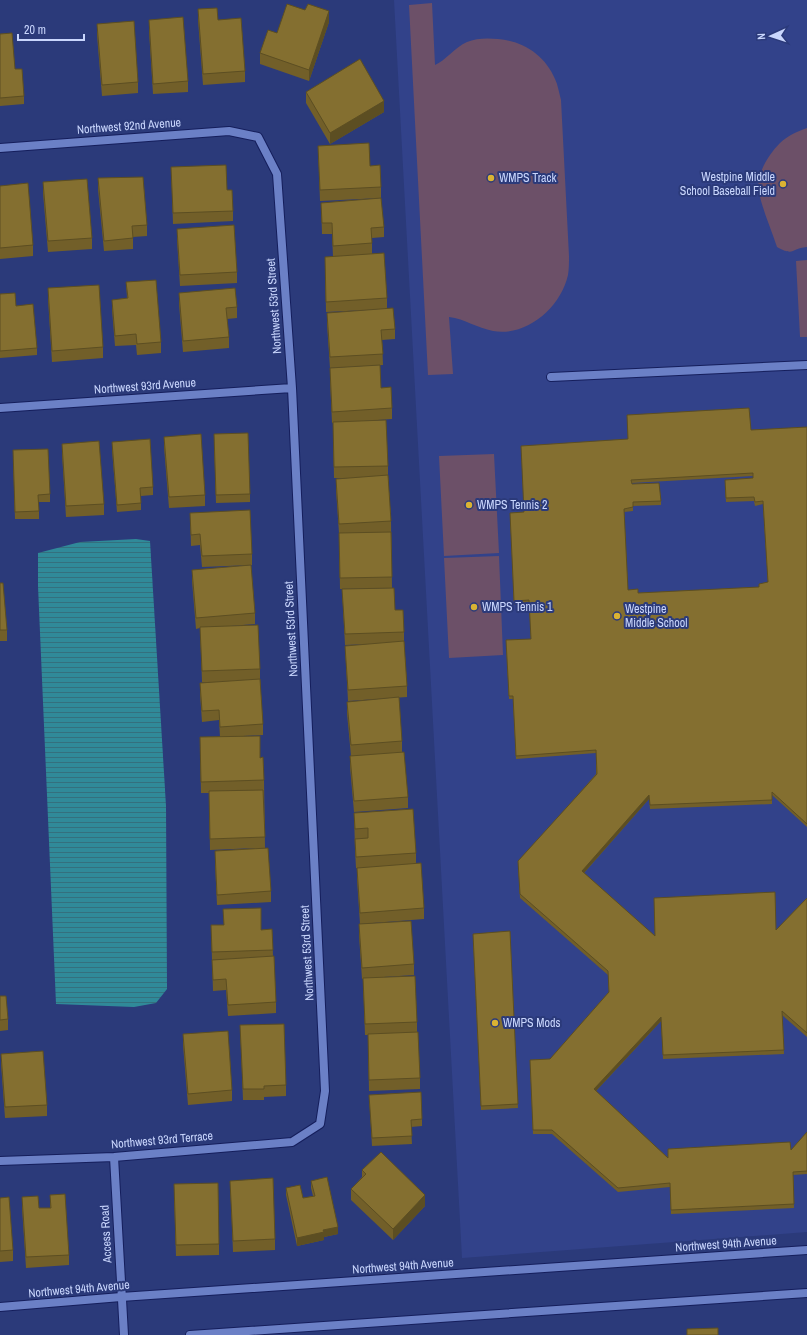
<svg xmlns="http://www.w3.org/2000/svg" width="807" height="1335" font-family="'Archivo Narrow',sans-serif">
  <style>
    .built { fill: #32428a }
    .garden { fill: #6c5068 }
    .water { fill: url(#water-rules) }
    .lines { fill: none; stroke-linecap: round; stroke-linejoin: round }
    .service-casing { stroke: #151e5c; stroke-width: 10 }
    .minor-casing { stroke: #151e5c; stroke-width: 10 }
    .tertiary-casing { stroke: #151e5c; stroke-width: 10 }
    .service { stroke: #6b80c6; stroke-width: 8 }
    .minor { stroke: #6b80c6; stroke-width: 8 }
    .tertiary { stroke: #6b80c6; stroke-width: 8 }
    .wall { fill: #725f29; fill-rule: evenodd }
    .shaded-wall { fill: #5c4e22 }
    .building { fill: #846f30; stroke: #5c4e22; fill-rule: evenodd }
    .poi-dot { fill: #dab333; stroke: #2b3a7a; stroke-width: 1.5 }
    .labels { text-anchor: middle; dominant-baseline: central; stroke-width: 4; stroke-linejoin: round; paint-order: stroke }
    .street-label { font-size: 12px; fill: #c9d6fd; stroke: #2b3a7a }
    .poi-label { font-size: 12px; fill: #c9d6fd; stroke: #2b3a7a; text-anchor: start }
  </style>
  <defs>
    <pattern id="water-rules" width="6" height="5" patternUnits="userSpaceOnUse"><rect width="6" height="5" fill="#308a99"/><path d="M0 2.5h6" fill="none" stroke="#34707e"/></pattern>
  </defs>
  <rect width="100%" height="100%" fill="#2b3a7a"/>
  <path class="built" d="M394 0H807V1232L462 1258Z"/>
  <path class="garden" d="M432 3 435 65C445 61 455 47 467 42 476 38 488 38 498 39 523 41 545 55 555 79 558 85 559 93 561 100L569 256C569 262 569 269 568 275 561 307 527 337 493 331 477 328 465 319 449 317L453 374 428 375 409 5Z
    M807 128V247C791 248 795 257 777 247 771 229 763 211 759 193 755 176 768 155 780 143 787 136 798 131 807 128Z
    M807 260V337H800L796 261Z
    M494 454 499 553 444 556 439 456Z
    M499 556 503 655 449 658 444 558Z"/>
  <path class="water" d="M136 539 150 541 166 806 167 989 156 1003 134 1007 56 1004 38 586V553L80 542Z"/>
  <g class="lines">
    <defs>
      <path id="service" d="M551 377 807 365"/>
      <path id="minor" d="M0 148 229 131 258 137 277 174 292 388 325 1091 320 1124 292 1142 114 1157 0 1161
        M0 408 292 388
        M114 1157 124 1335"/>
      <path id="tertiary" d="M0 1307 121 1297 807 1250
        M190 1335 807 1293"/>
    </defs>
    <use href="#service" class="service-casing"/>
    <use href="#minor" class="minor-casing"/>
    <use href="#tertiary" class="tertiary-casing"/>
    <use href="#service" class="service"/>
    <use href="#minor" class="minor"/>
    <use href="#tertiary" class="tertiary"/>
  </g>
  <path class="wall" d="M198 9 218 20 245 71V82L203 85 198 20Z
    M149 20 188 81V92L153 94 149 31Z
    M329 22 309 81 260 64V53Z
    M97 24 138 82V93L102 96 97 35Z
    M0 34 15 69 24 96V104L0 106Z
    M306 92 384 112 330 144 306 103Z
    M318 146 381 187V198L320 201Z
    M171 167 227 190 233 211V221L173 224Z
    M98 178 147 225V236L133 237V249L104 251 98 189Z
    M43 182 92 238V249L48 252 43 193Z
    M0 186 33 245V256L0 259Z
    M321 203 384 227V237L372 238V254L387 298V309L326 312 325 257H333L332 234H322Z
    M177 229 237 272V283L180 286 177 240Z
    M126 282 161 342V353L137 355 136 345 115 346 112 310V300L127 298Z
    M48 288 103 347V358L52 362 48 299Z
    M179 293 237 307V318L227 319 229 337V348L183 352 179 304Z
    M0 294 16 306 37 348V355L0 358Z
    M327 313 395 329V339L382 340 383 365 330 368 327 324Z
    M330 368 381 388 392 408V419L364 421 388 466V475L391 521 392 588 340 589 339 533 336 490V479L354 478H334L333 423H332L330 379Z
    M807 427V827L772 795V804L650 809 649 799 584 873 655 936 776 930 807 898V1037L782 1015 784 1054 663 1059 661 1021 596 1091 668 1158 791 1150 807 1132V1174L793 1175 794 1208 671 1214 670 1187 618 1192 552 1134H533L530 1060 550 1059 609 992 608 975 520 898 518 864 596 774V753L516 759 513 699H509L506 640 531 639 529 604 514 605 510 513 524 512 627 439 751 430ZM753 476V478L725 484 726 502 754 501 755 506 763 504 768 582 759 587 638 593 628 590 624 512 633 511V506L661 505V501L632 484V483Z
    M164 437 205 495V506L169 508 164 447Z
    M112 442 153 487V495L141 496V510L117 512 112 450Z
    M214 442 250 494V502L216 503Z
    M62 444 104 504V515L66 517 62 454Z
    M13 457 50 494V502H39V519H15Z
    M190 513 252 554V565L202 567 200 545 191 546Z
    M192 570 255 613V624L230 626 260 669V679L263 724V735L243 736 260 758 264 780 265 848 271 891V902L217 905 215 862V851L258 848 210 850 209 793H201L200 748 220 737 219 720 202 722 200 694V683L212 682H202L200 628 196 629 192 581Z
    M0 583 7 630V641H0Z
    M342 589 395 610 404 632V641L407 686V697L348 701 345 646 371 644 345 645Z
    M347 702 402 741V752L408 797V808L354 812 350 767V756H351L347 713Z
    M354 813 416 853V863L424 908V919L360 924 357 879V868H356L355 850Z
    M359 924 414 964V975L384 977 417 1022V1032L420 1078V1089L369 1091 368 1035H365L363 979H362L359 935Z
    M211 925 261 930 272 929 273 956 276 1002V1013L228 1016 226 990 213 991 212 960 224 959 212 960Z
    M510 931 518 1108 481 1110 473 934Z
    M0 996 8 1019V1030L0 1031Z
    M240 1025 286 1085V1096L264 1097V1100H243Z
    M183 1034 232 1090V1101L188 1105 183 1045Z
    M1 1054 47 1105V1116L5 1118 1 1064Z
    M369 1095 422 1119V1126L411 1127 412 1144 372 1146Z
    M362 1170 425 1206 393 1240 351 1200V1189L362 1177Z
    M230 1181 275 1239V1250L233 1252Z
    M311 1181 338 1234 324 1237V1240L297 1246 286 1195V1188L303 1198 313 1196 311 1188Z
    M50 1195 69 1255V1265L26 1268 22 1208V1197L39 1208H50Z
    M174 1195 219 1244V1255L176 1256Z
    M0 1198 13 1250V1261L0 1262Z"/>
  <path class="shaded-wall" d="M329 11V22L309 81V70Z
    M384 101V112L330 144V133Z
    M649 795V799L582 875V871Z
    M661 1017V1021L594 1093V1089Z
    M425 1195V1206L393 1240V1229Z
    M338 1227V1234L324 1237V1240L297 1246V1238L323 1230Z"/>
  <path class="building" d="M287 4 305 10 308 4 329 11 309 70 260 53 268 30 277 33Z
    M217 8 218 20 241 18 245 71 203 74 198 9Z
    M183 17 188 81 153 84 149 20Z
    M134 21 138 82 102 85 97 24Z
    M12 33 15 69H22L24 96 0 98V34Z
    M360 59 384 101 330 133 306 92Z
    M369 143 370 166 380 165 381 187 320 190 318 146Z
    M226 165 227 190H232L233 211 173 213 171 167Z
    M143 177 147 225 132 226 133 238 104 241 98 178Z
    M87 179 92 238 48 241 43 182Z
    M28 183 33 245 0 248V186Z
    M381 198 384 227 371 228 372 243 333 246 332 223H322L321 203Z
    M234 225 237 272 180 275 177 229Z
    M384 253 387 298 326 302 325 257Z
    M156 280 161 342 137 344 136 334 115 336 112 300 128 298 126 282Z
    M99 285 103 347 52 351 48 288Z
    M235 288 237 307 226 308 229 337 183 341 179 293Z
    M15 293 16 306 33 304 37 348 0 351V294Z
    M393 308 395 329 381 330 383 354 330 357 327 313Z
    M380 365 381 388 391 387 392 408 332 412 330 368Z
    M749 408 751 430 807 427V824L772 792V800L650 805 649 795 582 871 655 936 654 898 775 892 776 930 807 898V1033L782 1011 784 1050 663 1055 661 1017 594 1089 668 1158V1149L790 1142 791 1150 807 1132V1171L793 1172 794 1204 671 1210 670 1183 618 1188 552 1130H533L530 1060 550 1059 609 992 608 971 520 894 518 861 597 774 596 750 516 756 513 696H509L506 640 531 639 529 600 514 601 510 513 524 512 521 446 628 439 627 415ZM753 473V478L725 480 726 498 754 497 755 502 763 501 768 582 759 584V587L638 593V589L628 590 624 509 633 507V502L661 501 659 483 632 484 631 480Z
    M386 420 388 466 334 467 333 422Z
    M248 433 250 494 216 495 214 434Z
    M201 434 205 495 169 497 164 437Z
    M150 439 153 487 140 488 141 503 117 505 112 442Z
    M99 441 104 504 66 506 62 444Z
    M48 449 50 494 38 495 39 511 15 512 13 450Z
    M388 475 391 521 339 524 336 479Z
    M250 510 252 554 202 556 200 534 191 535 190 513Z
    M391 532 392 577 340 578 339 533Z
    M251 565 255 613 196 618 192 570Z
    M0 583H3L7 630H0Z
    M394 588 395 610H403L404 632 345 634 342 589Z
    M258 625 260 669 202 671 200 627Z
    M404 641 407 686 348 690 345 646Z
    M260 679 263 724 220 727 219 710 202 711 200 683Z
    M399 697 402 741 351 745 347 702Z
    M260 736V758L263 757 264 780 201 782 200 737Z
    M404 752 408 797 354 801 350 756Z
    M263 790 265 837 210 839 209 791Z
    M413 809 416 853 356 857 355 839 368 838V828L355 829 354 813Z
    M268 848 271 891 217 895 215 851Z
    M421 863 424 908 360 913 357 868Z
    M261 908V930L272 929 273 950 212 952 211 925H224L223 909Z
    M411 921 414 964 362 968 359 924Z
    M510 931 518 1104 481 1106 473 934Z
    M274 956 276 1002 228 1005 226 979 213 980 212 960Z
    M415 976 417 1022 365 1024 363 978Z
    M0 996H6L8 1019 0 1020Z
    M284 1024 286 1085 264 1086V1089H243L240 1025Z
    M228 1031 232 1090 188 1094 183 1034Z
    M418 1032 420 1078 369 1080 368 1034Z
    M43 1051 47 1105 5 1107 1 1054Z
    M421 1092 422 1119 411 1120 412 1136 372 1138 369 1095Z
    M381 1152 425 1195 393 1229 351 1189 366 1174 362 1170Z
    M327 1177 338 1227 323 1230 324 1232 297 1238 286 1188 300 1185 303 1198 315 1196 311 1181Z
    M273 1178 275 1239 233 1241 230 1181Z
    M218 1183 219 1244 176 1245 174 1184Z
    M65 1194 69 1255 26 1257 22 1197 38 1196 39 1208H51L50 1195Z
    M9 1197 13 1250 0 1251V1198Z
    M718 1328V1335H687V1329Z"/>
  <g class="poi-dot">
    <circle cx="491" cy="178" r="4"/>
    <circle cx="783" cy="184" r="4"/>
    <circle cx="469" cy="505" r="4"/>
    <circle cx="474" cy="607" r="4"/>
    <circle cx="617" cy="616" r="4"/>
    <circle cx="495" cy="1023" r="4"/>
  </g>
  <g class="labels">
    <g class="street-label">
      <text transform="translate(129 126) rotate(-4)">Northwest 92nd Avenue</text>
      <text transform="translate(274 306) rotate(-94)">Northwest 53rd Street</text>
      <text transform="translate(145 386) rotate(-4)">Northwest 93rd Avenue</text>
      <text transform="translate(291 629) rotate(-93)">Northwest 53rd Street</text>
      <text transform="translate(307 953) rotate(-93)">Northwest 53rd Street</text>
      <text transform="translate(162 1140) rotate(-5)">Northwest 93rd Terrace</text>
      <text transform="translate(106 1234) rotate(-93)">Access Road</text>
      <text transform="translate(726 1244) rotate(-4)">Northwest 94th Avenue</text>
      <text transform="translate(403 1266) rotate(-4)">Northwest 94th Avenue</text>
      <text transform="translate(79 1289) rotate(-5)">Northwest 94th Avenue</text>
    </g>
    <g class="poi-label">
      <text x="775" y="177" text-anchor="end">Westpine Middle<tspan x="775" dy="14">School Baseball Field</tspan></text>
      <text x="499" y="178">WMPS Track</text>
      <text x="477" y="505">WMPS Tennis 2</text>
      <text x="482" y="607">WMPS Tennis 1</text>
      <text x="625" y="609">Westpine<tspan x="625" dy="14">Middle School</tspan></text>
      <text x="503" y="1023">WMPS Mods</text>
    </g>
  </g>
  <g transform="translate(771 36) rotate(267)" stroke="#2b3a7a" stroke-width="3" paint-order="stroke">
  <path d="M0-3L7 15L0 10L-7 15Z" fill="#c9d6fd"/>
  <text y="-6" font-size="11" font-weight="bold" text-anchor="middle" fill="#c9d6fd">N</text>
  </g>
  <path d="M18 34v6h66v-6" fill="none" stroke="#c9d6fd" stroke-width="2"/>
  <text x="24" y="34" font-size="12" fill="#c9d6fd" stroke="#2b3a7a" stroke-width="3" paint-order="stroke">20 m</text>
</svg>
